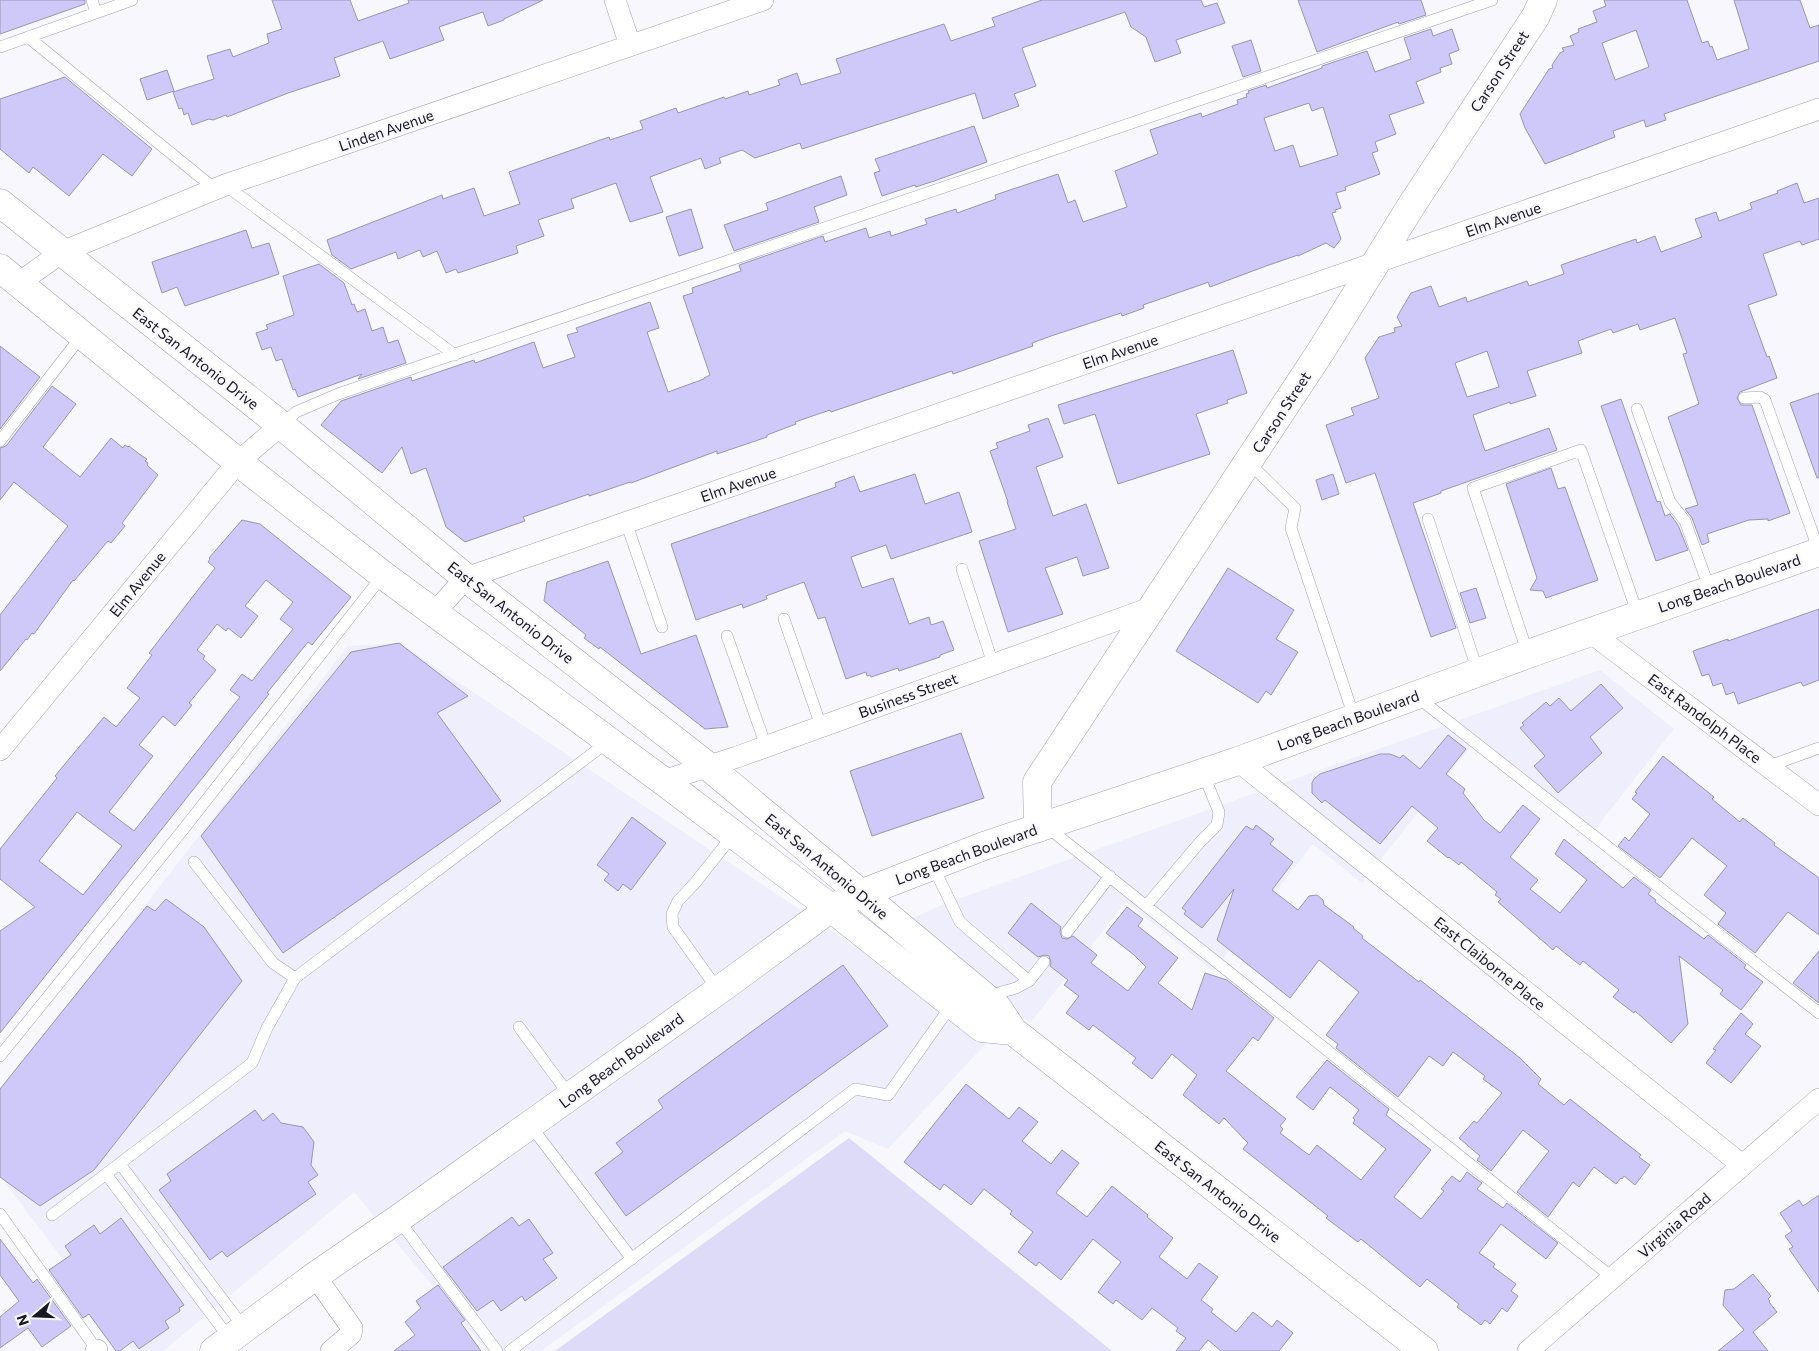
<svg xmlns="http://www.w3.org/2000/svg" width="1819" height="1351" font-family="Commissioner,sans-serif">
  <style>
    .built { fill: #efeefc }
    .green { fill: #dddbf8 }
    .building { fill: #cec9f8; stroke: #9896b0; fill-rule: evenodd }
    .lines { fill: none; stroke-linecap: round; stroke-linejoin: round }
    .lane-casing { stroke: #a4a2bd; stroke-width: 12 }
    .street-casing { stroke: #a4a2bd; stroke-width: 22 }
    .secondary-casing { stroke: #a4a2bd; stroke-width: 29 }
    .primary-casing { stroke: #a4a2bd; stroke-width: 29 }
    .lane { stroke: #fff; stroke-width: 11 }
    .street { stroke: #fff; stroke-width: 21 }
    .secondary { stroke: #fff; stroke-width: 28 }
    .primary { stroke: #fff; stroke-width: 28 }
    .labels { text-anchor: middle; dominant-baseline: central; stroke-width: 4; stroke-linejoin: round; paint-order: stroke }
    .street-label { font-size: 15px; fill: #191822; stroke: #f7f7fd }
  </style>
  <rect width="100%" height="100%" fill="#f7f7fd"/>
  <path class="built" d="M399 643 853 945 944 904 1600 670 1674 729 1588 838 1472 745 1362 883 1313 844 1213 971 1126 902 1030 1023 1016 1011 888 1149 845 1131 541 1351H487L354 1192 163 1351H132L0 1176V1090L348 646Z"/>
  <path class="green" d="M849 1138 1112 1351H555Z"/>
  <path class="building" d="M0 0H85V4L0 34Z
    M272 0H350L358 21 409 3 408 0H543L504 19V20L488 26 483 12 439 27 444 40 390 59 383 41 334 58 340 76 288 93 227 117 226 115 213 120 209 119 192 125 188 113 184 115 182 108 179 109 173 92 214 79 207 56 230 49 233 57 269 43 267 34 282 29Z
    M1042 0H1201L1204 7 1217 3 1225 23 1176 40 1181 53 1155 62 1146 37 1131 27 1125 12 1022 48 1036 86 1014 94 1019 106 983 119 975 93 802 149 800 143 755 158 742 150 719 158 721 163 705 169 701 158 650 177 663 212 630 222 616 183 571 199 574 208 538 220 544 236 516 246 518 253 458 273 456 269 446 273 437 251 423 257 420 250 398 259 396 252 351 269 332 255 327 240 442 195 443 199 474 188 484 216 520 204 509 172 609 137 610 140 643 129 640 121 676 108 678 113 724 97 725 99 748 91 749 95 780 85 778 80 797 73 801 85 841 73 836 59 944 24 951 41 995 26 992 18Z
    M1298 0H1421L1426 15 1399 24 1398 22 1317 52Z
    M1604 0H1687L1702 43 1708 41 1710 47 1712 46 1717 60 1749 49 1734 0H1800L1810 28 1819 25V61L1664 114 1666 120 1646 127 1644 120 1613 131 1615 137 1545 164 1525 128 1520 114 1549 69 1553 68 1552 65 1560 53 1564 51 1562 48 1574 45 1570 36 1579 32 1578 29 1597 22 1593 11 1606 6ZM1636 30 1649 67 1615 80 1602 43Z
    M1431 29 1433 36 1452 29 1459 50 1449 54 1452 64 1440 68 1441 72 1416 82 1424 103 1389 115 1396 134 1375 142 1378 151 1372 153 1380 174 1345 187 1346 190 1336 193 1341 208 1335 210 1336 212 1332 213 1341 239 1334 248 1326 243 1298 256V255L1266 266 1210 287 1208 282 1206 283 1143 305 1144 308 1122 316 1121 313 1051 336 1032 343 1033 346 953 374 952 371 831 412 830 410 795 422 796 424 767 435V437L717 454V451L631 483 630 482 589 496V494L523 517 525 521 465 542 446 527 426 468 411 474 402 447 382 473 321 425 341 401 411 377 412 381 474 360 475 363 534 342 543 368 575 357 567 335 578 332 576 328 650 302 659 328 647 332 668 392 704 379V378L710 375 683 296 693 293 692 288 741 271 739 265 823 236 825 242 866 228 869 238 890 231 891 236 927 224 925 219 956 209 957 213 996 199 995 195 1058 174 1068 203 1075 200 1083 222 1127 207 1115 171 1158 154 1150 130 1201 113 1202 117 1238 104 1237 100 1247 97 1246 94 1249 93 1248 91 1266 85 1267 88 1322 68V66L1367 51 1375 72 1411 59 1404 38ZM1309 103 1312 111 1323 107 1338 155 1300 167 1293 145 1275 151 1264 118Z
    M1251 40 1261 71 1243 77 1232 46Z
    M167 70 174 91 147 100 140 79Z
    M65 77 152 149 132 176 103 154 69 196 33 167 29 173 0 149V99Z
    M974 126 987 162 937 180 916 187 915 185 882 196 874 173 880 171 875 159Z
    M841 176 847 195 814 207 819 222 734 251 724 225 768 210 766 203Z
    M1797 183 1804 203 1819 198V239L1802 245 1800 241 1763 254 1777 295 1748 305 1767 357 1769 356 1777 378 1740 392 1737 398 1741 405H1752L1790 513 1768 521V519L1749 520 1707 534 1709 542 1702 545 1692 518 1685 509 1698 505 1668 417 1699 404 1683 354 1687 353 1675 318 1640 330 1638 324 1613 333 1611 329 1578 341 1582 353 1527 371 1536 396 1510 404V402L1473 415 1485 451 1549 428 1557 450 1441 491V493L1413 503 1456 628 1431 637 1375 473 1346 483 1326 425 1354 415 1351 408 1379 398 1365 358 1379 337 1395 332 1394 328 1402 326 1397 317 1411 293 1431 286 1439 307 1466 297 1467 302 1527 281 1529 286 1564 274 1561 265 1636 239 1637 243 1655 236 1661 252 1702 237 1695 219 1716 212 1719 221 1752 209 1750 203 1778 193 1777 191ZM1487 351 1499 387 1467 397 1455 363Z
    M691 209 703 248 679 256 666 217Z
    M246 230 252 248 269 243 279 274 185 306 177 287 162 293 152 262Z
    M319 264 344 283 352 305 354 304 357 312 365 309 372 331 383 327 388 343 398 340 406 363 358 379 362 374 298 397 295 389 293 390 282 359 276 361 271 347 262 350 256 333 268 329 266 325 294 315 283 276Z
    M0 346 40 377 0 429Z
    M1233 350 1247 393 1227 400 1228 403 1196 414 1210 454 1118 484 1095 414 1064 424 1058 405Z
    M52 386 76 404 43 447 80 477 111 438 123 448 125 445 128 447 129 446 142 456 147 459 145 461 148 463 147 465 158 475 122 523 125 526 111 543 108 541 74 581 73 580 34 634 32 633 27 640 26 639 0 671V615L68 526 14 482 0 500V448L6 446Z
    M1819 393V478H1817L1790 403Z
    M1621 399 1657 502 1660 501 1665 516 1670 514 1678 525 1688 550 1656 561 1601 406Z
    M1048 418 1063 457 1036 467 1053 516 1086 504 1109 568 1083 576 1077 557 1045 568 1063 614 1008 632 979 541 1016 529 1007 502H1008L990 451 998 448 996 443 1030 431 1028 425Z
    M1551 468 1558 489 1565 487 1598 580 1546 598 1543 591 1530 590 1537 578 1506 484Z
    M915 474 925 504 959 492 972 532 891 559 886 545 851 557 862 588 893 578 909 624 929 617 931 625 943 621 954 650 940 655V657L899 671 898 668 871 677 870 675 867 676 866 672 846 679 825 617 818 619 804 582 766 596 767 599 743 608 742 604 696 620 671 544 836 487 835 483 854 476 860 492Z
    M1333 474 1339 494 1322 500 1316 480Z
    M242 520 260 524 351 597 312 645 308 642 267 693 269 694 0 1033V931L35 907 0 879V849L57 778 55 776 104 717 116 727 140 698 127 688 152 655 149 653 215 568 208 562 210 559 209 558ZM266 580 293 602 280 619 293 629 252 681 242 674 230 690 240 697 134 831 109 812 153 756 139 745 163 716 175 726 192 705 189 703 216 670 203 659 205 656 197 650 217 624 226 631 228 628 241 638 258 616 245 606ZM77 812 122 846 83 895 39 861Z
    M608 561 641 654 696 635 728 727 705 729 600 647 599 649 584 638 586 635 544 601 547 582Z
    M1228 568 1294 610 1276 639 1298 652 1271 695 1266 691 1258 703 1176 651Z
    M1476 588 1486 618 1470 623 1460 593Z
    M1819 609V680L1803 686 1801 682 1738 704 1734 692 1726 695 1722 683 1713 686 1709 674 1702 676 1693 651 1728 639V641Z
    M399 643 468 696 437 713 501 801 283 953 201 836 351 652Z
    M1601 684 1623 708 1590 737 1602 753 1558 793 1534 766 1545 756 1520 728 1524 725 1522 723 1546 702 1550 706 1559 698 1571 711Z
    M961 733 984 798 872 836 850 771Z
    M1448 735 1466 749 1446 774 1465 789 1463 793 1484 820 1500 833 1523 805 1540 819 1510 857 1538 880 1530 889 1560 913 1587 880 1555 854 1564 839 1623 888 1634 877 1651 890 1648 894 1656 900 1655 902 1704 939 1708 935 1746 965 1744 968 1763 982 1741 1010 1720 994 1723 990 1679 956 1688 1024 1671 1043 1635 1011 1634 1013 1613 997 1619 990 1583 961 1580 965 1556 946 1553 950 1498 902 1501 899 1495 895 1497 892 1461 862 1459 865 1449 857 1448 858 1427 841 1438 828 1412 806 1380 844 1325 800 1322 803 1312 793V783L1314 779 1320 774 1380 754H1390L1400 758 1403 755 1420 769Z
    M1663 756 1714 797 1712 799 1740 822 1743 818 1775 843 1774 845 1819 878V935L1788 912 1755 953 1718 924 1726 913 1704 895 1727 866 1692 838 1660 878 1618 846 1625 837 1629 841 1650 814 1632 799 1637 793 1635 792Z
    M632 817 666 843 631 890 623 884 618 891 604 880 609 874 597 865Z
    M1256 825 1274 839 1270 844 1293 862 1272 890 1298 910 1309 896 1317 895 1323 900 1324 905 1354 927 1353 928 1363 936 1362 938 1419 982 1420 980 1520 1058 1541 1079 1538 1084 1564 1105 1570 1099 1641 1155 1639 1157 1650 1165 1635 1185 1624 1176 1622 1179 1621 1178 1616 1184 1594 1167 1579 1187 1573 1182 1548 1217 1517 1192 1549 1151 1523 1130 1491 1171 1477 1160 1480 1156 1459 1138 1474 1121 1477 1123 1502 1093 1483 1079 1485 1076 1453 1052 1443 1066 1429 1056 1398 1097 1336 1048 1338 1044 1326 1035 1359 992 1319 960 1290 998 1217 940 1234 889 1202 928 1184 914 1186 911 1182 908 1246 826 1253 830Z
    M166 899 204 927 242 981 94 1170 40 1206 0 1177V1089L147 906 155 911Z
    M1031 903 1061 927 1060 932 1062 938 1067 939 1073 936 1097 955 1091 963 1128 991 1146 967 1134 955 1106 933 1127 907 1143 919 1138 926 1178 958 1158 983 1192 1010 1205 973 1227 980 1274 1018 1258 1041 1253 1037 1226 1071 1286 1119 1280 1126 1283 1129 1280 1133 1309 1155 1317 1145 1361 1180 1386 1149 1353 1123 1355 1120 1353 1118 1359 1110 1330 1087 1313 1110 1296 1097 1327 1060 1389 1109 1386 1115 1431 1150 1394 1197 1421 1219 1444 1191 1441 1189 1452 1176 1460 1182 1467 1172 1482 1183 1477 1189 1503 1208 1507 1203 1558 1243 1546 1259 1501 1224 1479 1253 1495 1264 1493 1267 1516 1284 1511 1291 1518 1296 1507 1312 1502 1308 1490 1324 1485 1320 1481 1325 1457 1307 1459 1304 1427 1279 1420 1287 1361 1239 1358 1242 1326 1218 1328 1216 1243 1149 1248 1143 1224 1118 1219 1124 1183 1095 1197 1075 1172 1054 1152 1079 1132 1063 1136 1058 1093 1025 1089 1030 1066 1013 1079 996 1064 985 1068 980 1050 966 1051 963 1049 956 1045 955 1038 957 1008 933Z
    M1819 951V1003L1793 983Z
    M843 965 888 1026 626 1216 595 1173 623 1152 616 1143 663 1108 658 1100Z
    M1741 1013 1753 1024 1745 1034 1761 1046 1731 1083 1706 1063 1716 1050 1713 1049Z
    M966 1084 1009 1119 1019 1107 1038 1122 1022 1141 1051 1164 1062 1150 1079 1163 1056 1193 1087 1217 1112 1186 1148 1215 1147 1217 1173 1238 1159 1257 1187 1279 1199 1263 1218 1277 1201 1300 1213 1309 1211 1312 1236 1332 1253 1312 1272 1327 1277 1320 1293 1333 1279 1351H1221L1208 1340 1199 1351H1176L1186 1338 1176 1331 1178 1328 1152 1308 1142 1320 1116 1300 1113 1304 1098 1292 1121 1262 1093 1239 1061 1280 1039 1262 1036 1266 1018 1252 1033 1232 1010 1214 1012 1211 984 1189 971 1205 944 1184 940 1190 904 1162Z
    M255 1110 263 1121 273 1113 281 1123 303 1127 314 1142 311 1165 318 1175 308 1182 316 1194 227 1257 222 1251 210 1260 159 1190 171 1181 167 1174Z
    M1819 1195V1292L1789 1249 1793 1247 1785 1236 1792 1231 1780 1213 1799 1200 1803 1206Z
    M512 1217 519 1226 529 1219 553 1253 543 1259 557 1278 525 1301 522 1296 501 1311 493 1300 477 1311 443 1267Z
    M121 1218 184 1305 179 1308 180 1311 165 1321 169 1328 139 1349 133 1341 120 1351H116L89 1314 83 1318 49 1270 71 1255 65 1246 94 1225 100 1234Z
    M0 1239 33 1283 37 1279 71 1326 42 1347 28 1328 0 1348V1317L19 1301 0 1275Z
    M1753 1274 1771 1296 1768 1299 1770 1301 1769 1302 1777 1312 1753 1332 1768 1351H1718L1744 1330 1723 1305 1725 1290 1734 1289Z
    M438 1285 465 1320 461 1323 481 1351H394L415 1335 405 1322 421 1308 416 1301Z"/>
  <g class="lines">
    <defs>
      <path id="lane" d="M92 0 96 13
        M28 37 215 189
        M0 47 132 0
        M225 185 455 355
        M1744 398 1760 397 1765 400 1819 551
        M1637 409 1670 502 1685 521 1710 590
        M281 425 296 412 338 394 1492 0
        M0 441 83 334
        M1248 462 1295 508 1291 528 1354 717
        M1428 519 1478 672
        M626 522 662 627
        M962 569 993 664
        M784 619 821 726
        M727 636 766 746
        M1528 654 1473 488 1581 450 1638 615
        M1416 696 1819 1013
        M1769 766 1819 748
        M1047 827 1613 1278
        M194 862 273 963 295 978
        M933 866 960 922 1029 981
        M1146 906 1200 842 1217 825 1219 812 1203 773
        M1067 932 1110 876
        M718 990 673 927 672 914 678 901 695 883 733 835
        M988 996 1016 988 1029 981 1044 962
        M519 1027 570 1096
        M0 1056 182 831 383 575
        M530 1125 632 1259
        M120 1164 245 1329
        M106 1174 230 1339
        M0 1214 97 1350
        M52 1215 252 1063 267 1028 295 978 609 741
        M398 1219 497 1351
        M510 1351 855 1089 888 1095 953 1003"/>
      <path id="street" d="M615 0 630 45
        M19 283 62 252 225 185 763 0
        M434 613 466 578 1819 109
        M1590 632 1819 805
        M0 750 238 462 281 425
        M1238 761 1742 1165
        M663 781 737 757 1153 607
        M315 1276 352 1328 351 1334 331 1351
        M96 1351 97 1350
        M1528 1351 1819 1099"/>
      <path id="secondary" d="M0 203 281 425 466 578 709 767 997 1007 1013 1031 1424 1351
        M0 268 238 462 383 575 663 781 831 908 982 1028 1013 1031
        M1038 828 1037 782 1321 351 1413 203 1536 16 1543 0"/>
      <path id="primary" d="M214 1351 315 1276 398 1219 726 985 831 908 860 894 984 846 1238 761 1528 654 1819 552"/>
    </defs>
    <use href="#lane" class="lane-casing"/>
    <use href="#street" class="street-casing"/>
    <use href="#secondary" class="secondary-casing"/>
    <use href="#primary" class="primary-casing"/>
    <use href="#lane" class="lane"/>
    <use href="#street" class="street"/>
    <use href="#secondary" class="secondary"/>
    <use href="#primary" class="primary"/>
  </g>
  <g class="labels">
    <g class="street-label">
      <text transform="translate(1499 71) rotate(-57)">Carson Street</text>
      <text transform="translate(386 130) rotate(-19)">Linden Avenue</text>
      <text transform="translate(1503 219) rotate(-19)">Elm Avenue</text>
      <text transform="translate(1120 351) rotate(-19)">Elm Avenue</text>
      <text transform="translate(196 358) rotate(38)">East San Antonio Drive</text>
      <text transform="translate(1281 412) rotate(-57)">Carson Street</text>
      <text transform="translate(738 484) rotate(-19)">Elm Avenue</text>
      <text transform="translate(1729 583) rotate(-19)">Long Beach Boulevard</text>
      <text transform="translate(137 584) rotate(-51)">Elm Avenue</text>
      <text transform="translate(511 612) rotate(38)">East San Antonio Drive</text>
      <text transform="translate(908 695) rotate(-20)">Business Street</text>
      <text transform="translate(1705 718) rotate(37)">East Randolph Place</text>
      <text transform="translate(1348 720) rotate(-20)">Long Beach Boulevard</text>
      <text transform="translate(966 854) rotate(-20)">Long Beach Boulevard</text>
      <text transform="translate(827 866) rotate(40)">East San Antonio Drive</text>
      <text transform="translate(1490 963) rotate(39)">East Claiborne Place</text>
      <text transform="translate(621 1060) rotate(-36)">Long Beach Boulevard</text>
      <text transform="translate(1218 1191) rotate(38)">East San Antonio Drive</text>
      <text transform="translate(1674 1225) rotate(-41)">Virginia Road</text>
    </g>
  </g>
  <g transform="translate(35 1316) rotate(251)" stroke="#f7f7fd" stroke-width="4" paint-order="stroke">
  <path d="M0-4L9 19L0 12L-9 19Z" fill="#191822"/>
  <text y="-8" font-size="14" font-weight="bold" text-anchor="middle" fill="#191822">N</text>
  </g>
</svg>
